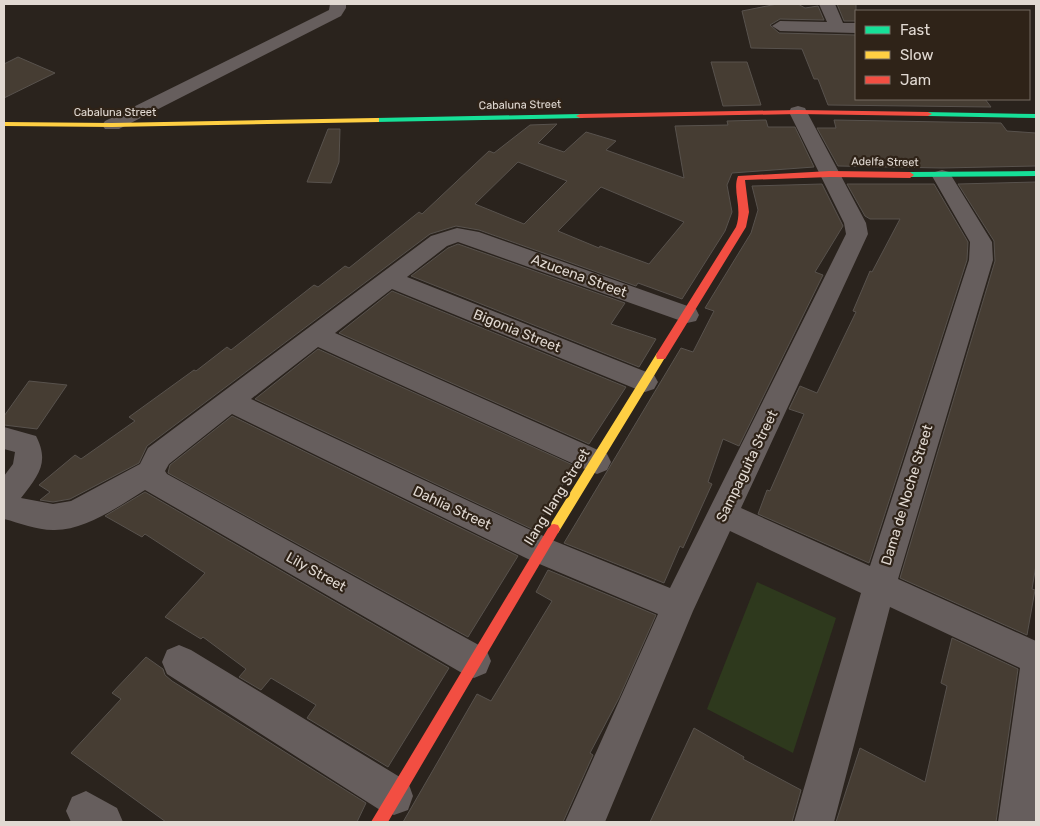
<svg xmlns="http://www.w3.org/2000/svg" width="1040" height="826" font-family="Rubik,sans-serif">
  <style>
    .green { fill: #2e391d }
    .building { fill: #463d33; stroke: #58524d; fill-rule: evenodd }
    .lines { fill: none; stroke-linecap: round; stroke-linejoin: round }
    .street { fill: #665e5d; fill-rule: evenodd }
    .fast { fill: #16e098; fill-rule: evenodd }
    .slow { fill: #ffcf43; fill-rule: evenodd }
    .jam { fill: #f24e42; fill-rule: evenodd }
    .labels { text-anchor: middle; dominant-baseline: central; stroke-width: 4.5; stroke-linejoin: round; paint-order: stroke }
    .far-street-label { font-size: 11px; fill: #e1d9d2; stroke: #2f2318 }
    .street-label { font-size: 14px; fill: #e1d9d2; stroke: #2f2318 }
  </style>
  <rect width="100%" height="100%" fill="#2a231d"/>
  <path class="green" d="M757 582 836 618 793 753 707 709Z"/>
  <path class="building" d="M777 4H798L805 8 818 6 824 20 780 19 770 25 779 33 856 35V99H985L991 107 828 105 818 79H814L802 49 751 48 742 11Z
    M837 4H856V21H844Z
    M18 57 55 73 4 98V64Z
    M711 62H747L761 105 723 106Z
    M766 120 768 127H795L814 167 732 173 727 185 732 212 725 231 682 299 638 283 636 286 479 230 456 226 430 234 147 446 139 463 70 499 53 502 40 500 50 492 39 485 75 455 81 459 135 421 129 417 194 370 196 371 227 347 231 350 314 285 318 287 345 266 349 268 419 212 422 214 489 151 494 153 530 125 557 124 538 143 564 152 586 132 616 141 606 150 684 178 675 126 728 125 727 121ZM518 162 567 181 524 224 475 204ZM601 187 684 222 649 264 600 246 599 248 558 231Z
    M834 120 1001 123 1007 131 1036 133V166L942 168 838 166 817 128H836Z
    M328 129H340L339 162 331 183 307 182Z
    M1036 182V565L1032 589 1035 590 1027 635 900 578 995 261 994 241 958 184Z
    M822 184 843 226 815 272 823 275 739 446 723 439 708 482 712 484 683 548 680 546 664 583 564 543 681 348 693 352 714 311 705 308 751 233 758 210 752 186Z
    M847 184H934L968 242 967 260 869 563 758 514 767 490 770 491 804 414 789 409 800 386 817 393 856 312 853 311 870 271 872 272 900 219H870L865 216Z
    M458 244 625 303 611 324 656 339 639 367 411 276 448 248Z
    M392 291 626 387 589 444 339 333Z
    M318 349 575 466 534 530 255 399Z
    M29 381 67 385 37 429 4 425V416Z
    M232 416 518 556 468 637 168 473 170 465Z
    M145 492 449 668 388 767 307 718 316 705 271 678 261 690 239 677 246 669 203 637 201 639 165 617 205 573 145 534 142 537 105 516Z
    M548 570 656 615 619 698 590 753 593 755 563 822H403L477 694 491 701 552 601 536 592Z
    M952 638 1018 669 996 822H836L860 748 925 782 947 686 941 683Z
    M146 657 163 669 165 675 172 681 366 803 357 822H166L71 753 121 699 112 693Z
    M694 728 744 757 743 759 801 790 792 822H650Z"/>
  <g class="lines">
    <path class="street" d="M330 4H346V8L341 16 119 129H105L102 125 105 121 329 10Z
      M819 4H835L843 23H856V33L780 31 772 26 780 21 827 22Z
      M798 106 805 108 807 112 866 223 868 234 741 508 870 566 969 260 970 242 932 176 935 172 942 170 949 172 992 242 993 260 898 579 1036 641V822H998L1020 668 890 607 834 822H794L861 593 730 531 693 611 605 822H565L658 614 530 560 232 414 169 464 165 471 167 474 486 649 491 661 486 673 474 678 462 673 145 490C119 506 85 531 53 530 36 530 20 523 4 519V476L13 464 15 452 4 449V427L36 436C50 463 38 476 21 498L53 504 71 501 140 464 148 448 431 236 457 228 479 232 696 309 699 315 696 321 687 323 458 242 447 246 407 277 654 375 658 382 654 389 645 392 636 389 392 289 335 333 607 454 611 462 607 470 597 474 587 470 318 347 251 399 552 540 670 588 846 234 844 223 789 112 791 108Z
      M179 645 191 650 408 782 413 796 408 810 394 815 380 810 167 674 162 662 167 650Z
      M86 791 117 808 123 822H71L66 811 72 797Z"/>
    <path class="fast" d="M925 112 1036 114V118L928 116 924 114Z
      M580 114 584 116 583 118 376 122 372 120 376 118Z
      M910 172 1036 171V176L907 177 906 175Z"/>
    <path class="slow" d="M376 118H379V122L112 127 4 126V122L112 123Z
      M661 352 666 356 558 533 554 534 550 533 548 529 550 525 657 353Z"/>
    <path class="jam" d="M798 110 928 112 932 114 928 116 798 114 580 118 576 116 580 114Z
      M830 171 910 172 914 175 910 178 830 177 745 180 749 212 746 227 665 359H657L656 356 657 353 736 227C743 207 732 191 738 176Z
      M554 524 558 525 560 529 558 533 388 822H371L550 525Z"/>
  </g>
  <g class="labels">
    <g class="far-street-label">
      <text transform="translate(520 105) rotate(-1)">Cabaluna Street</text>
      <text x="115" y="112">Cabaluna Street</text>
      <text transform="translate(885 162) rotate(1)">Adelfa Street</text>
    </g>
    <g class="street-label">
      <text transform="translate(579 276) rotate(20)">Azucena Street</text>
      <text transform="translate(517 331) rotate(22)">Bigonia Street</text>
      <text transform="translate(747 466) rotate(-64)">Sampaguita Street</text>
      <text transform="translate(907 495) rotate(-73)">Dama de Noche Street</text>
      <text transform="translate(557 497) rotate(-58)">Ilang Ilang Street</text>
      <text transform="translate(452 508) rotate(25)">Dahlia Street</text>
      <text transform="translate(316 572) rotate(29)">Lily Street</text>
    </g>
  </g>
  <rect width="1040" height="826" fill="none" stroke="#e1d9d2" stroke-width="10"/>
  <rect x="855" y="10" width="175" height="90" fill="#2f2318" stroke="#766c62"/>
  <rect x="865" y="26" width="25" height="8" fill="#16e098" stroke="#766c62"/>
  <text x="900" y="35" font-size="15" fill="#e1d9d2">Fast</text>
  <rect x="865" y="51" width="25" height="8" fill="#ffcf43" stroke="#766c62"/>
  <text x="900" y="60" font-size="15" fill="#e1d9d2">Slow</text>
  <rect x="865" y="76" width="25" height="8" fill="#f24e42" stroke="#766c62"/>
  <text x="900" y="85" font-size="15" fill="#e1d9d2">Jam</text>
</svg>
